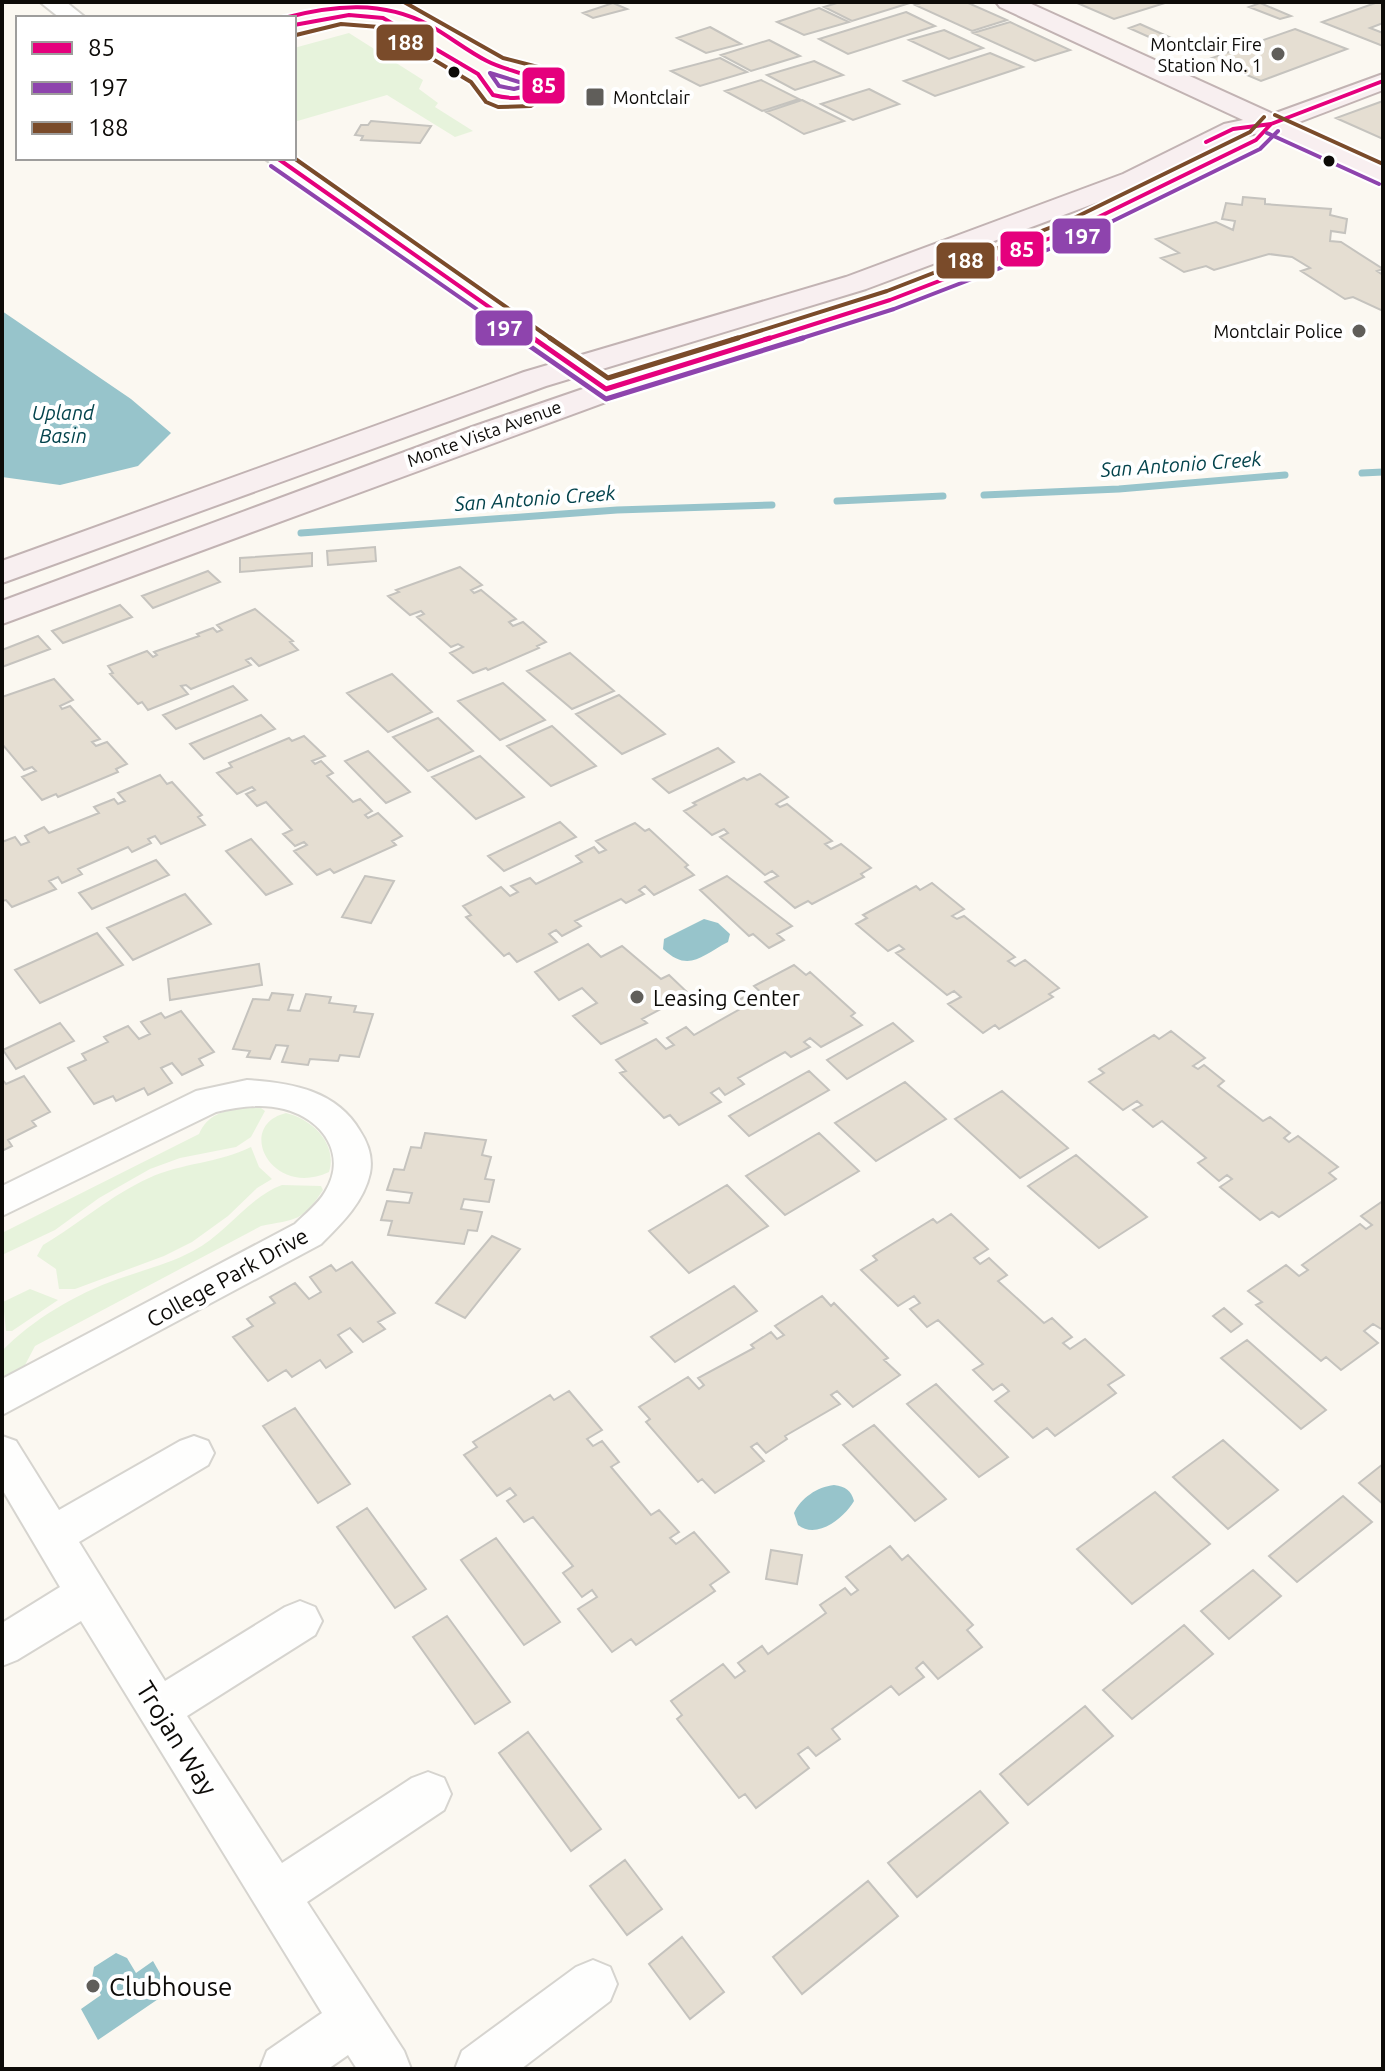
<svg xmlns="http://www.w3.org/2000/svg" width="1385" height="2071" font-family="Ubuntu,sans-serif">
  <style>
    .green { fill: #e7f3dc }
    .water { fill: #97c4cb }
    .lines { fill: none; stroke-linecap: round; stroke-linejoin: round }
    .stream { stroke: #97c4cb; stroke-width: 7 }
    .building { fill: #e5ded2; stroke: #c5c3be; stroke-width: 2 }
    .minor-casing { stroke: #d6d4cf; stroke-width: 4 }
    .tertiary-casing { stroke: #d6d4cf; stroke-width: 4 }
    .primary-casing { stroke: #c2b3b3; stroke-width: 4 }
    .minor { fill: #fefefd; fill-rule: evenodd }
    .tertiary { fill: #fefefd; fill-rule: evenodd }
    .primary { fill: #f8eff0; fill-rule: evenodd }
    .bus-1-far1-casing { stroke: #fff; stroke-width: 8 }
    .bus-1-casing { stroke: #fff; stroke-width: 10 }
    .bus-2-far1-casing { stroke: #fff; stroke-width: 8 }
    .bus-2-casing { stroke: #fff; stroke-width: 10 }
    .bus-3-far1-casing { stroke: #fff; stroke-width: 8 }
    .bus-3-casing { stroke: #fff; stroke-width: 10 }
    .bus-1-far1 { stroke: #e5007d; stroke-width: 4 }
    .bus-1 { stroke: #e5007d; stroke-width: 5 }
    .bus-2-far1 { stroke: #8e44ad; stroke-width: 4 }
    .bus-2 { stroke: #8e44ad; stroke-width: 5 }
    .bus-3-far1 { stroke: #7a4b2a; stroke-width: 4 }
    .bus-3 { stroke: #7a4b2a; stroke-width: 5 }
    .poi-dot { fill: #605e5a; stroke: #fff; stroke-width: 3 }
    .bus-dot { fill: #0d0b08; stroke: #fff; stroke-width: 3 }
    .labels { text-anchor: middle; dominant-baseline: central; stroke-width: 8; stroke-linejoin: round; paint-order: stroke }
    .far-poi-label { font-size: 18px; fill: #0d0b08; stroke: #fff; text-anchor: end }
    .far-street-label { font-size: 18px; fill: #0d0b08; stroke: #fff }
    .far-water-label { font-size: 20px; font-style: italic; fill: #03434c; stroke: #fff }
    .poi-label { font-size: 22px; fill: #0d0b08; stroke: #fff; text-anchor: start }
    .street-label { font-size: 22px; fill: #0d0b08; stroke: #fff }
    .near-street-label { font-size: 26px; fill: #0d0b08; stroke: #fff }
    .near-poi-label { font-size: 26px; fill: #0d0b08; stroke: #fff; text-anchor: start }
    .line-badge { stroke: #fff; stroke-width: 3 }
    .badge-label { font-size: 22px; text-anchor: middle; font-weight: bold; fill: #fff }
  </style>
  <rect width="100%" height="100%" fill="#fbf8f1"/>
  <path class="green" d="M349 33 423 80 419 89 438 103 435 107 473 131 455 137 387 95 294 122V48Z
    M243 1107 261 1108 265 1111 251 1137 236 1147 180 1158 150 1169 99 1198 55 1230 2 1255V1233L199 1134C208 1114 222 1112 243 1107Z
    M286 1113C312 1119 338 1144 329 1172 272 1199 234 1126 286 1113Z
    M251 1147 259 1167 272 1179 257 1188 228 1216 192 1242 164 1256 75 1289H59L56 1269 37 1256 43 1245C79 1224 111 1195 149 1178 181 1163 219 1163 251 1147Z
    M282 1185 321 1186 323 1190C302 1222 296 1219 261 1226L35 1346 24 1367 2 1378V1351C33 1319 76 1294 118 1279 143 1270 169 1264 193 1251 226 1234 250 1196 282 1185Z
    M30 1289 58 1300 12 1331H6L3 1302Z"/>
  <path class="water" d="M2 311 131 399 171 433 138 466 60 485 2 477Z
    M704 919 718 923 730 934 728 942C701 956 689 973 663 949L664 939Z
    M834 1485C846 1487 851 1490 854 1501 844 1518 817 1540 798 1525L794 1513C801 1498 817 1487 834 1485Z
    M116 1953 127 1958 136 1973 153 1961 170 1991 98 2040 81 2009 101 1995 92 1979 94 1967Z"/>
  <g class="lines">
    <path class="stream" d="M1362 473 1383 472
      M984 495 1119 489 1285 475
      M837 501 943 496
      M301 533 617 510 772 505"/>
  </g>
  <path class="building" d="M840 2H913L852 21 824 7Z
    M924 2H966L1007 20 972 31 915 5Z
    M1075 2H1168L1114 19Z
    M1378 2H1383V23L1370 28 1383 33V46L1322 22Z
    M613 3 627 9 593 18 583 13Z
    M1260 3 1291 16 1280 19 1249 7Z
    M819 8 849 22 804 35 777 22Z
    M906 12 935 26 848 54 819 39Z
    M1010 22 1070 50 1035 61 973 33Z
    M1140 24 1180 42 1169 46 1129 28Z
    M710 27 741 44 706 53 677 38Z
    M1295 29 1347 49 1261 81 1209 59Z
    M944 30 983 48 949 59 909 40Z
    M769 40 800 56 751 71 721 55Z
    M990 53 1023 67 935 96 904 81Z
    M720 58 747 72 700 86 671 71Z
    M814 61 843 75 795 90 767 75Z
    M761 80 799 99 762 111 725 91Z
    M869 89 899 104 853 120 821 104Z
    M802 100 844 121 804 134 766 112Z
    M1383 101V139L1336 118Z
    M371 121 431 126 420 143 361 140 363 136 355 135 361 125H368Z
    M1243 197 1265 199V204L1331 209 1330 215 1347 219 1345 233 1331 231 1330 241 1341 242 1383 269 1377 271 1383 275V311L1353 297 1345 299 1301 271 1310 268 1292 257 1269 254 1214 270 1206 266 1184 272 1161 258 1179 253 1156 239 1216 222 1233 230 1235 221 1222 219 1226 203 1242 205Z
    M375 547 376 561 328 565 327 551Z
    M312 553V566L240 572V558Z
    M460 567 482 585 471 590 474 593 481 590 516 619 509 622 513 626 523 622 546 642 537 646 539 648 488 670 486 668 473 673 450 653 463 647 458 644 451 647 417 617 424 614 421 611 410 615 388 596 399 592 396 590Z
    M208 571 220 582 153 608 142 596Z
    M120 605 132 617 63 643 52 631Z
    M255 609 293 641 290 642 298 650 259 666 251 658 246 660 251 665 191 689 186 685 181 686 188 694 148 710 142 702 138 704 110 674 113 673 108 666 147 651 153 657 157 655 154 652 199 636 197 634 213 628 217 632 222 630 217 625Z
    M38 636 50 649 2 667V650Z
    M570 653 614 691 572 709 527 671Z
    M392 674 432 712 388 732 347 693Z
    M54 679 73 700 60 706 62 709 70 706 100 739 92 742 96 746 107 742 127 764 116 769 118 772 58 797 56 794 42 800 22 777 36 771 32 767 24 770 2 744V697Z
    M503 683 545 720 500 740 458 701Z
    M233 686 247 700 176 729 163 715Z
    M619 695 665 734 622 754 576 714Z
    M261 715 275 729 204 759 190 744Z
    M438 718 473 751 428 771 393 737Z
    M552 726 596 766 551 786 507 746Z
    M304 736 325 756 312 761 315 764 321 761 333 773 327 776 353 802 360 799 372 811 365 815 368 818 378 813 402 836 392 841 396 845 334 873 330 869 317 875 294 851 307 845 304 842 295 846 283 834 292 830 266 802 257 806 246 794 255 790 252 787 237 794 217 773 232 767 229 763 289 738 292 741Z
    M718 748 734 762 669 793 653 779Z
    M368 751 410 792 386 803 345 761Z
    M480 756 524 797 476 819 432 777Z
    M760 774 788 797 776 804 780 807 787 804 832 841 825 844 831 849 841 844 871 868 861 874 864 877 812 904 808 901 795 908 765 882 778 876 772 871 765 875 720 837 728 833 724 829 712 835 684 811 696 805 693 803 744 778 747 780Z
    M160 775 167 784 172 782 202 815 198 817 205 825 161 844 155 836 148 839 151 843 132 852 128 847 78 869 82 874 62 883 58 877 49 881 56 889 12 907 6 900 2 901V842L15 837 21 845 29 842 25 836 44 827 49 833 99 813 94 807 114 799 118 804 125 801 118 793Z
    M560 822 576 837 504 871 488 856Z
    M635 823 645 831 649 829 688 865 685 867 694 875 654 895 645 886 639 890 644 894 626 903 621 899 575 921 581 926 562 936 556 930 549 934 557 942 517 962 509 953 504 956 466 917 471 915 463 906 501 887 510 896 518 892 511 886 530 878 536 884 582 862 576 856 594 847 599 853 606 850 596 841Z
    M251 839 292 884 266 895 226 851Z
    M156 860 169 875 92 909 79 893Z
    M365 876 394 881 371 923 342 917Z
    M727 876 792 926 777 934 784 940 769 948 753 934 749 936 700 890Z
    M932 883 964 909 952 916 957 919 964 916 1015 957 1008 961 1015 966 1025 960 1059 988 1049 994 1053 997 999 1029 995 1025 983 1033 948 1004 961 997 954 991 947 995 896 953 904 949 899 945 888 951 856 924 867 918 863 915 916 886 920 890Z
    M185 894 211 924 133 960 107 928Z
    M97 933 123 965 40 1003 15 970Z
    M588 944 601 957 622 946 661 979 669 975 689 994 642 1019 647 1023 601 1044 573 1016 597 1003 582 988 559 1000 535 972Z
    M259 964 262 985 170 1000 168 979Z
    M794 965 806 975 810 972 855 1013 851 1016 862 1025 821 1047 810 1038 804 1042 810 1047 791 1057 785 1052 738 1078 744 1084 725 1095 719 1088 711 1093 721 1102 679 1125 670 1115 664 1118 620 1073 626 1071 616 1060 656 1039 666 1049 674 1045 667 1038 686 1027 694 1035 740 1009 733 1003 752 993 759 1000 765 996 754 986Z
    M272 993 293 995 288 1010 300 1011 306 994 331 997 329 1003 356 1006 354 1012 373 1014 359 1057 340 1055 338 1061 310 1059 308 1065 282 1062 288 1046 276 1045 270 1059 247 1057 250 1051 233 1049 253 999 269 1000Z
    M181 1011 214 1052 199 1059 203 1065 182 1075 172 1063 161 1068 172 1083 148 1095 144 1088 116 1101 113 1096 94 1104 68 1068 86 1060 82 1054 108 1042 104 1037 128 1026 139 1039 150 1034 141 1022 161 1013 165 1018Z
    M60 1023 74 1041 16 1069 3 1050Z
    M893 1023 913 1041 847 1079 827 1060Z
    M1171 1031 1205 1058 1193 1066 1198 1069 1204 1065 1224 1081 1218 1086 1263 1121 1270 1117 1290 1133 1284 1138 1289 1142 1298 1136 1338 1167 1329 1173 1336 1179 1279 1217 1272 1212 1260 1220 1220 1187 1232 1179 1227 1175 1219 1181 1198 1163 1206 1158 1162 1121 1153 1127 1133 1110 1142 1105 1137 1101 1123 1110 1089 1082 1104 1073 1099 1069 1154 1035 1159 1039Z
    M809 1071 829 1090 749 1136 729 1116Z
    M24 1076 50 1112 32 1121 36 1126 8 1140 12 1146 2 1151V1079L6 1084Z
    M905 1082 946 1119 876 1161 835 1123Z
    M1002 1091 1068 1148 1020 1178 955 1119Z
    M425 1133 486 1140 482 1155 491 1157 485 1179 494 1180 489 1202 464 1199 461 1209 482 1212 477 1231 468 1230 464 1244 388 1235 392 1221 381 1220 387 1201 409 1203 412 1193 387 1190 394 1169 404 1170 411 1147 421 1148Z
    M819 1133 859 1171 785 1215 746 1176Z
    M1076 1155 1147 1217 1099 1248 1028 1186Z
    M727 1185 768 1226 689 1273 649 1231Z
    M1383 1201V1330L1373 1324 1364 1331 1378 1343 1341 1370 1326 1357 1321 1361 1256 1305 1262 1302 1248 1291 1286 1265 1299 1276 1308 1270 1302 1265 1360 1224 1366 1229 1372 1225 1361 1216Z
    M951 1214 988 1249 974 1258 980 1264 989 1258 1007 1275 998 1281 1044 1323 1052 1318 1072 1337 1063 1343 1070 1349 1085 1339 1124 1375 1108 1385 1116 1393 1055 1436 1047 1428 1033 1438 995 1401 1009 1391 1002 1384 993 1390 973 1370 983 1364 938 1320 927 1327 910 1309 920 1303 914 1296 898 1306 861 1270 877 1260 873 1256 933 1219 937 1223Z
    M492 1236 520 1249 465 1318 436 1303Z
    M352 1262 395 1313 378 1322 385 1329 363 1342 350 1328 338 1335 352 1352 326 1368 320 1360 292 1377 286 1370 268 1381 233 1337 253 1326 247 1319 275 1303 270 1297 295 1283 309 1299 321 1292 310 1277 331 1265 336 1271Z
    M734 1286 757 1311 675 1362 651 1337Z
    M822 1296 831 1306 834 1303 888 1358 884 1360 900 1375 853 1407 837 1391 831 1395 840 1404 785 1436 787 1439 766 1453 757 1443 751 1447 764 1461 715 1493 702 1479 698 1482 646 1422 650 1419 639 1407 688 1377 699 1389 704 1385 698 1378 754 1348 751 1345 771 1332 777 1339 784 1335 775 1326Z
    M1224 1308 1242 1324 1231 1332 1213 1316Z
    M1247 1340 1326 1410 1301 1429 1221 1358Z
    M936 1384 1008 1457 979 1477 907 1404Z
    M569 1391 602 1430 587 1439 593 1446 602 1441 619 1462 611 1467 651 1515 659 1510 679 1532 670 1538 676 1544 694 1532 729 1572 710 1585 715 1591 636 1645 631 1639 612 1652 578 1609 597 1597 592 1590 582 1597 563 1573 573 1566 533 1517 524 1522 507 1501 516 1495 510 1488 497 1496 464 1455 477 1447 473 1442 550 1395 554 1400Z
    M295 1408 350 1484 318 1503 263 1426Z
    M874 1425 946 1499 915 1521 843 1445Z
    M1223 1440 1278 1490 1228 1529 1173 1477Z
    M1383 1464V1504L1359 1483Z
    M1155 1492 1210 1544 1132 1604 1077 1549Z
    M1343 1496 1372 1522 1297 1582 1269 1556Z
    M367 1508 426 1589 395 1608 337 1527Z
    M496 1538 560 1622 524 1645 461 1560Z
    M890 1546 902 1560 908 1555 973 1625 967 1630 982 1647 938 1679 923 1662 916 1668 924 1677 899 1695 891 1686 832 1729 840 1739 816 1756 808 1747 798 1754 809 1768 756 1808 745 1794 739 1798 677 1719 682 1715 671 1701 723 1664 735 1678 745 1671 738 1663 762 1646 768 1654 826 1613 820 1605 845 1588 851 1595 858 1590 846 1577Z
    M771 1550 802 1555 797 1584 766 1579Z
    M1253 1570 1281 1596 1229 1639 1201 1611Z
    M447 1616 510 1702 475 1724 413 1637Z
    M1184 1625 1213 1654 1132 1719 1103 1690Z
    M1085 1706 1113 1736 1028 1805 1000 1774Z
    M528 1732 601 1829 571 1851 499 1753Z
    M980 1791 1008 1823 917 1897 888 1863Z
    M625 1860 662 1909 627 1935 590 1886Z
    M868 1881 898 1916 802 1994 773 1957Z
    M682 1937 724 1992 690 2019 649 1964Z"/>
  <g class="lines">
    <defs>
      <path id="minor" d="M574 360 582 362 614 384 618 389 614 394H598L566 372 562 367 566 362Z
        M247 1080C291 1083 336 1090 360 1131 368 1143 373 1158 370 1173 364 1202 341 1224 321 1244L2 1415V1379L295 1224C305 1214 318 1204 325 1192 348 1155 323 1119 284 1109 261 1103 238 1107 216 1112L2 1216V1186L196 1091Z
        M2 1436 16 1441 59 1510 180 1441 194 1436 208 1441 214 1453 208 1465 79 1542 165 1681 285 1607 300 1601 315 1607 322 1621 315 1635 187 1716 282 1863 412 1778 428 1772 444 1778 451 1794 444 1810 307 1902 404 2051 411 2069H357L348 2055 328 2069H260L267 2051 322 2013 81 1621 17 1660 2 1666V1623L60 1587 2 1489Z
        M593 1960 610 1967 617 1984 610 2001 521 2069H455L462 2051 576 1967Z"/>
      <path id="tertiary" d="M40 2H66L86 18H60Z
        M264 158H294L584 361 589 367 584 373 574 376 564 373Z"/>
      <path id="primary" d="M996 2H1027L1273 114 1383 74V90L1294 124 1383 165V183L1269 132 1239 136 1141 186 866 289 546 386 2 583V561L524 372 846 277 1123 174 1224 124 1243 120 1000 7Z
        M641 369 652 371 656 378 652 385 2 624V601L472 427Z"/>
    </defs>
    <use href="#minor" class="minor-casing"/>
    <use href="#tertiary" class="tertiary-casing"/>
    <use href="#primary" class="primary-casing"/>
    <use href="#minor" class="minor"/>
    <use href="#tertiary" class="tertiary"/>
    <use href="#primary" class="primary"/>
    <defs>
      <path id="bus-1-far1" d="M284 18C333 5 383 0 429 25 449 36 467 51 487 61 506 71 527 72 544 85 529 100 513 100 493 95L478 74 383 18 349 15 294 25
        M1206 142 1233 129 1271 124 1383 81
        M277 158 536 340
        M764 340 890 300 1074 229 1256 140 1271 124"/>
      <path id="bus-1" d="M533 338 606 389 770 338"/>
      <path id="bus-2-far1" d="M490 73 529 85 514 89 499 86Z
        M1267 133 1379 184
        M271 166 521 340
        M796 340 894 309 1078 238 1260 149 1278 131"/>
      <path id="bus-2" d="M518 338 606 399 803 338"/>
      <path id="bus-3-far1" d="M296 35 341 24 379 27 471 82 486 102 498 107 531 106 553 90V80L538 67 503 58 404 2
        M1275 115 1383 164
        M294 158 553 340
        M731 340 887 291 1070 220 1250 132 1264 117"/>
      <path id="bus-3" d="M550 338 608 378 738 338"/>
    </defs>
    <use href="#bus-1-far1" class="bus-1-far1-casing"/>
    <use href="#bus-1" class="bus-1-casing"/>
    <use href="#bus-2-far1" class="bus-2-far1-casing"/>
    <use href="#bus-2" class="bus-2-casing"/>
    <use href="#bus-3-far1" class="bus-3-far1-casing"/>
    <use href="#bus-3" class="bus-3-casing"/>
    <use href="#bus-1-far1" class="bus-1-far1"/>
    <use href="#bus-1" class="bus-1"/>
    <use href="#bus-2-far1" class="bus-2-far1"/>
    <use href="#bus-2" class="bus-2"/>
    <use href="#bus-3-far1" class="bus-3-far1"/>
    <use href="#bus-3" class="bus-3"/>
  </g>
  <g class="poi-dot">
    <circle cx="1278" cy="54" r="8"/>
    <rect x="585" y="87" width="20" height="20" rx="4"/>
    <circle cx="1359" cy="331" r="8"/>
    <circle cx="637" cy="997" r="8"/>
    <circle cx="93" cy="1986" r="8"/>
  </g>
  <g class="bus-dot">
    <circle cx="454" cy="72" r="7"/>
    <circle cx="1329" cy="161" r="7"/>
  </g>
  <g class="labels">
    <g class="far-poi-label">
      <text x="1262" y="44">Montclair Fire<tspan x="1262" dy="21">Station No. 1</tspan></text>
      <text x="613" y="97" text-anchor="start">Montclair</text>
      <text x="1343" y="331">Montclair Police</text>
    </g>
    <g class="far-street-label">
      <text transform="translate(484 433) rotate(-20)">Monte Vista Avenue</text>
    </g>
    <g class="far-water-label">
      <text x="63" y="412">Upland<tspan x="63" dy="23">Basin</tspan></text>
      <text transform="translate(1181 464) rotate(-4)">San Antonio Creek</text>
      <text transform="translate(535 498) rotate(-4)">San Antonio Creek</text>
    </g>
    <g class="poi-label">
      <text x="653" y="997">Leasing Center</text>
    </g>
    <g class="street-label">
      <text transform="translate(227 1277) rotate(-29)">College Park Drive</text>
    </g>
    <g class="near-street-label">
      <text transform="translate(177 1738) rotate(58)">Trojan Way</text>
    </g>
    <g class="near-poi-label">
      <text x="109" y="1986">Clubhouse</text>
    </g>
  </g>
  <g class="line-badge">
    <rect x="375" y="23" width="60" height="39" rx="8" fill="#7a4b2a"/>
    <rect x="521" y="66" width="45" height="39" rx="8" fill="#e5007d"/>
    <rect x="1051" y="217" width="61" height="38" rx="8" fill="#8e44ad"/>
    <rect x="999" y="230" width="46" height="38" rx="8" fill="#e5007d"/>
    <rect x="935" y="241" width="61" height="39" rx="8" fill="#7a4b2a"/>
    <rect x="474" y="309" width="60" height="38" rx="8" fill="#8e44ad"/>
  </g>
  <g class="badge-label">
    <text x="405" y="50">188</text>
    <text x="544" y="93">85</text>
    <text x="1082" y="244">197</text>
    <text x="1022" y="257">85</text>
    <text x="965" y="268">188</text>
    <text x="504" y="336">197</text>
  </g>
  <rect width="1385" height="2071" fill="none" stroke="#0d0b08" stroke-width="8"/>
  <rect x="16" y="16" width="280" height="144" fill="#ffffff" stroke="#9e9d9c" stroke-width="2"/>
  <rect x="32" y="42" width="40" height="12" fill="#e5007d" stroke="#9e9d9c" stroke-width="2"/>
  <text x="88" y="56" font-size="24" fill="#0d0b08">85</text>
  <rect x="32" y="82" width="40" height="12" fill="#8e44ad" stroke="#9e9d9c" stroke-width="2"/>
  <text x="88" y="96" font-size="24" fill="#0d0b08">197</text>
  <rect x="32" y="122" width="40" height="12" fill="#7a4b2a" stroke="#9e9d9c" stroke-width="2"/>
  <text x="88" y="136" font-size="24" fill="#0d0b08">188</text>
</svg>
